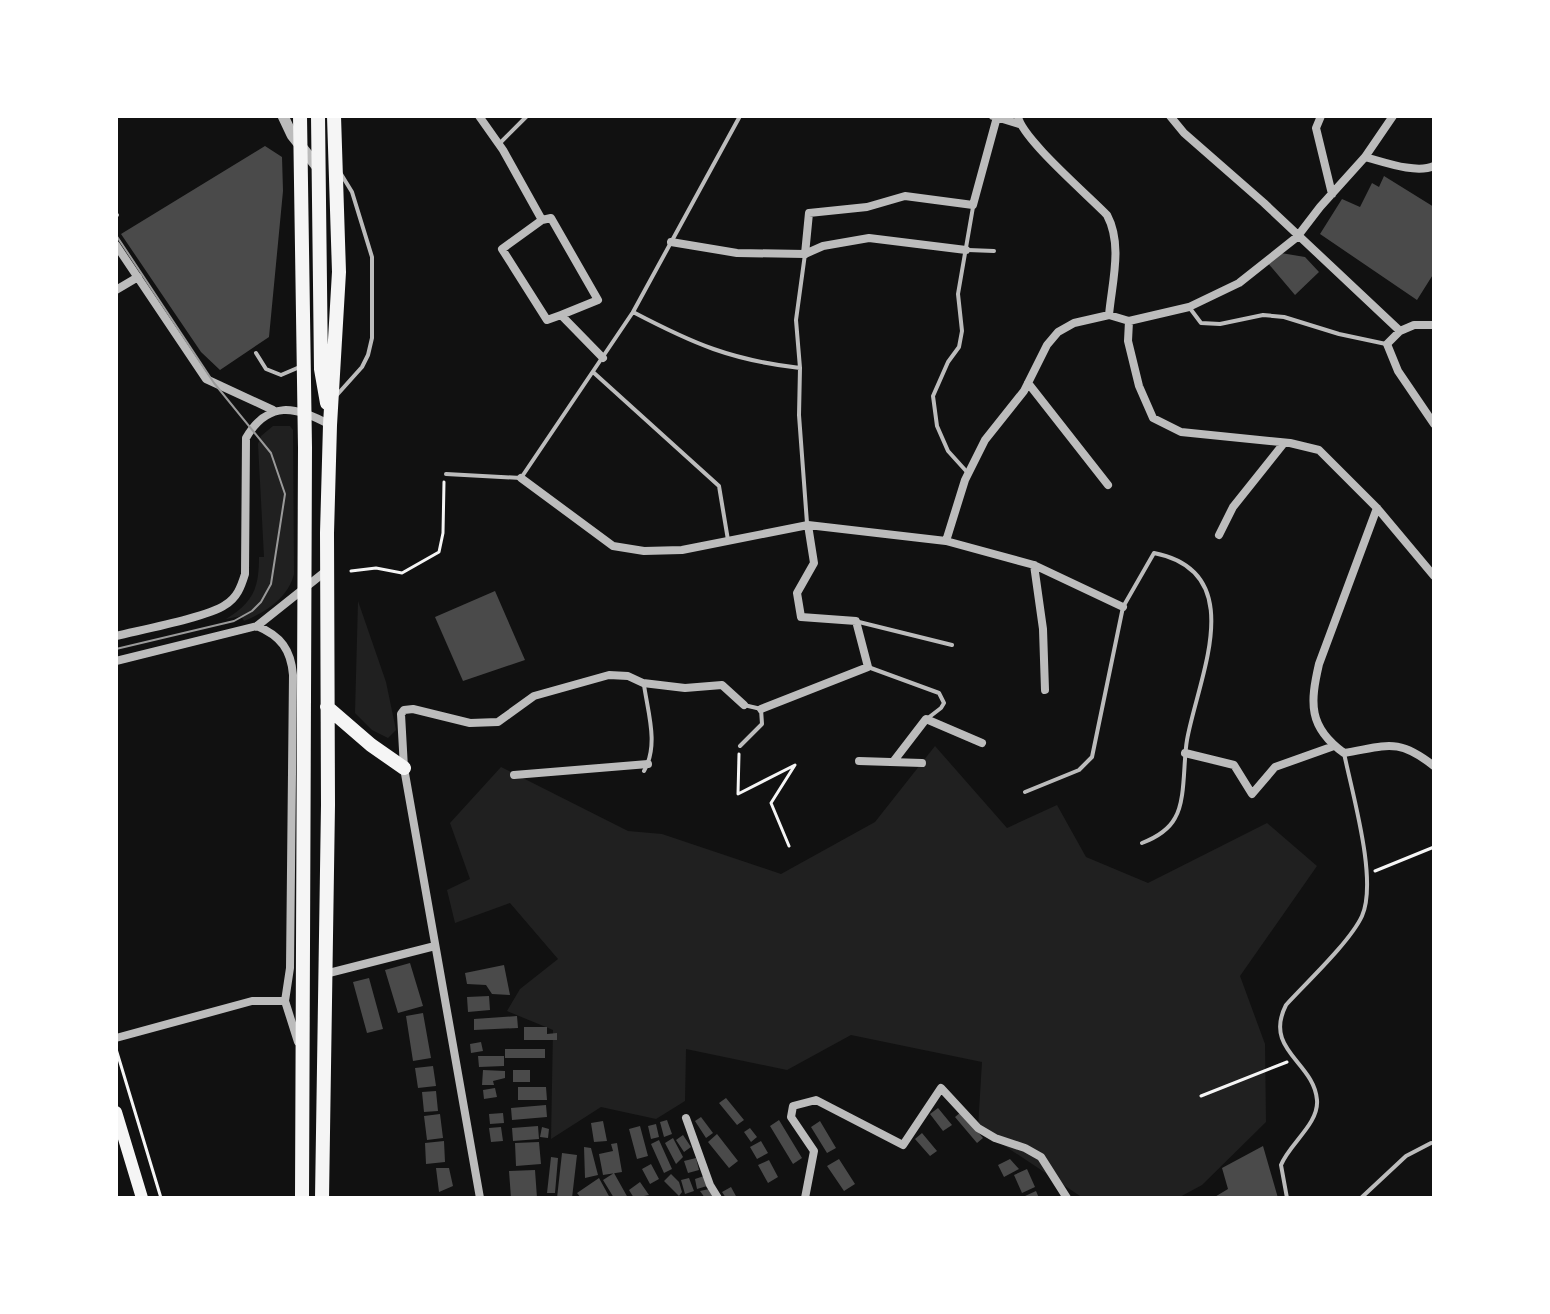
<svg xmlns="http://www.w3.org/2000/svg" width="1550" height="1314" font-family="Cabin,sans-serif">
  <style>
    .green { fill: #202020 }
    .building { fill: #4a4a4a }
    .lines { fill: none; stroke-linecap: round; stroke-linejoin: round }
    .path { stroke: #f5f5f5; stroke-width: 3 }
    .service { stroke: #bcbcbc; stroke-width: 4 }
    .minor { stroke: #bcbcbc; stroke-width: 8 }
    .tertiary { stroke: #bcbcbc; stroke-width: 11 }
    .secondary { stroke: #f5f5f5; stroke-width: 12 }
    .primary { stroke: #f5f5f5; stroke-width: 14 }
    .tram { stroke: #9a9a9a; stroke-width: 2 }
  </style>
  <rect width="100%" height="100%" fill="#111"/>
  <path class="green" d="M273 426H290L293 430 294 574C288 598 266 612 244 621L241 616 226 619C253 602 259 589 259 557H264L258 444 261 436Z
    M358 601 386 682 396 730 388 738 372 730 355 713Z
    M935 746 1007 828 1057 805 1086 857 1148 883 1267 823 1317 866 1240 976 1265 1044 1266 1122 1202 1185 1178 1198H1083L978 1128 982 1062 851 1035 787 1070 686 1049 685 1101 656 1119 601 1107 551 1139 553 1030 507 1011 520 989 558 959 510 903 455 923 447 890 470 879 450 823 501 767 628 831 662 834 781 874 875 822Z"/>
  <path class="building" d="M265 146 282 157 283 191 269 337 220 370 201 352 121 234Z
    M1384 176 1434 207V273L1417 300 1320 234 1342 199 1360 207 1372 183 1379 187Z
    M1281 253 1305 257 1319 272 1295 295 1267 262Z
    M495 591 525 660 463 681 435 617Z
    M410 963 423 1006 398 1013 385 970Z
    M504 965 510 995 492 994 486 985 467 984 465 973Z
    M369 978 383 1029 367 1033 353 982Z
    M489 996 490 1010 468 1012 467 997Z
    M423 1013 431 1058 413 1061 406 1016Z
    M517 1016 518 1028 474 1030V1019Z
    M524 1027H547V1034L557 1033V1040H524Z
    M481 1042 483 1051 471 1053 470 1044Z
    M505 1049H545V1058H505Z
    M478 1056H504V1066L479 1067Z
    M433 1066 436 1086 418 1088 415 1068Z
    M483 1070 505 1071V1078L493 1081 494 1085H482Z
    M513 1070H530V1082H513Z
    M518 1087H546L547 1100H518Z
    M495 1088 497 1097 484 1099 483 1090Z
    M436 1091 438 1111 424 1112 422 1092Z
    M726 1098 744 1120 737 1125 719 1103Z
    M546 1105 547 1117 512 1120 511 1108Z
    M938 1108 952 1125 943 1131 930 1114Z
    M961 1112 983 1138 977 1143 955 1117Z
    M503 1113 504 1123 490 1124 489 1114Z
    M440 1114 443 1138 427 1140 424 1116Z
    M701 1117 713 1133 706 1138 695 1121Z
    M667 1120 672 1134 664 1137 660 1122Z
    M779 1120 802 1158 793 1164 770 1126Z
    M603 1121 607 1141 594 1142 591 1123Z
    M820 1121 836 1148 827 1153 811 1127Z
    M656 1124 659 1137 651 1139 648 1126Z
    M538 1126 539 1139 513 1141 512 1128Z
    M640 1126 648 1156 637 1159 629 1129Z
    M501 1127 503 1141 491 1142 489 1128Z
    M542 1127 549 1129 548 1138 540 1137Z
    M750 1128 757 1137 751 1142 744 1132Z
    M922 1133 937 1151 930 1156 915 1139Z
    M717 1134 738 1161 729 1168 708 1142Z
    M683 1135 691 1147 684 1152 676 1140Z
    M673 1138 683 1157 676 1164 665 1143Z
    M659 1140 672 1169 664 1173 651 1144Z
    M444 1141 445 1162 426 1164 425 1143Z
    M761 1141 768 1153 757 1159 750 1147Z
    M539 1142 541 1164 516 1166 515 1143Z
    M617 1143 622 1172 603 1175 599 1154 613 1151 611 1144Z
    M1263 1146 1278 1198H1213L1228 1189 1222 1168Z
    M584 1147 591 1148 598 1175 585 1178Z
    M562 1153 577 1155 572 1198H557Z
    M551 1157 558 1158 555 1193H547Z
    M696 1158 699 1170 688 1173 684 1161Z
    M839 1159 855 1184 844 1191 827 1166Z
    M1010 1159 1019 1169 1004 1177 998 1165Z
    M769 1160 778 1177 768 1183 758 1165Z
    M651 1164 659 1179 650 1184 642 1169Z
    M436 1168H449L453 1186 439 1192Z
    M1027 1169 1035 1187 1022 1193 1014 1175Z
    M535 1170 537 1198H511L509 1171Z
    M614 1173 628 1198H614L603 1180Z
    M671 1174 679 1182 682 1192 679 1196 664 1181Z
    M704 1176 707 1186 697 1189 695 1179Z
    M599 1178 610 1198H581L577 1193Z
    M689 1178 694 1191 685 1194 681 1180Z
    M640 1182 649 1195 634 1198 629 1190Z
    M731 1187 737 1198H726L722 1192Z
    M709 1189 714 1198H705L700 1191Z
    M1036 1191 1039 1198H1026L1025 1196Z"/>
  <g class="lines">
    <path class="path" d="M351 571 376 568 402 573 439 552 443 533 444 482
      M739 754 738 794 795 765 771 803 789 846
      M1375 871 1434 847
      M116 1049 161 1198
      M1201 1096 1287 1062"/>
    <path class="service" d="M499 144 527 116
      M116 216 117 215
      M968 250 994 251
      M805 254 796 320 800 368 799 415 807 523
      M1189 307 1201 323 1220 324 1263 315 1284 317 1339 334 1386 344
      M633 312C694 344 731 360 800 368
      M256 353 266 369 281 375 302 366
      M593 372 719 486 728 540
      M336 396 362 367 368 355 372 338V257L352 192 341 174
      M967 472 948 451 937 426 933 396 948 362 959 347 962 331 958 294 973 207
      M446 474 521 478 633 312 740 116
      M859 622 952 645
      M868 667 939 693 944 703 941 708 928 718
      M740 746 762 724 761 709 744 705
      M644 771C659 745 648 713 644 685
      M1025 792 1079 770 1092 757 1123 607 1154 553C1251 572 1198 678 1187 740 1183 762 1186 800 1175 818 1168 831 1155 838 1142 843
      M1287 1198 1281 1165C1289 1144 1319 1124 1317 1100 1314 1062 1263 1050 1286 1005 1306 983 1350 942 1362 916 1378 880 1352 793 1344 753
      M1361 1198 1406 1156 1431 1143"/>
    <path class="minor" d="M479 116 503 150 542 220 502 249 547 320 561 315 603 358
      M993 116 1019 124
      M1018 116C1020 137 1089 196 1107 215 1123 245 1112 282 1109 315
      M1170 116 1184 133 1264 203 1400 331 1414 325H1434
      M1321 116 1316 128 1332 194
      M1365 157C1384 162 1416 174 1434 166
      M542 220 551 218 598 300 561 315
      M671 242 737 253 805 254 823 246 869 238 966 250
      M116 245 206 379 273 410
      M805 254 809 213 867 207 905 196 973 205 997 117
      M116 290 138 277
      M1129 321 1128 341 1139 386 1153 418 1181 432 1290 443 1319 450 1377 508 1434 576
      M1400 331 1387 344 1398 371 1434 424
      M1028 383 1108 485
      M521 478 613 546 644 551 682 550 808 525 946 541 1034 565 1123 607
      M1377 508 1319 664C1310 703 1308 727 1344 753 1387 746 1397 737 1434 766
      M1219 535 1233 507 1284 443
      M946 541 965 480 985 440 1024 391 1047 345 1058 332 1074 323 1109 315 1129 321 1189 307 1239 283 1297 237 1320 207 1365 157 1393 116
      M1034 565 1043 629 1045 690
      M257 626C281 636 291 650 293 675L290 968 285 1001 298 1042
      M116 636C140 630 208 617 225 605 237 598 241 587 245 574L246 438C268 400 296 406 330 425
      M116 661 257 626 326 571
      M761 709 868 667 856 621 801 617 797 593 814 563 808 525
      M1185 753 1234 765 1252 794 1275 767 1334 746
      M859 761 922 763
      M893 762 926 719 982 743
      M514 775 648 764
      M325 974 435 946
      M116 1038 252 1001H285
      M686 1118 710 1185 718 1198
      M480 1198 404 768 401 714 404 710 413 709 470 723 498 722 534 696 609 675 628 676 643 683 685 688 722 685 744 705
      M805 1198 814 1151 791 1117 793 1106 816 1100 903 1145 941 1088 978 1128 995 1138 1025 1148 1041 1157 1067 1198"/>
    <path class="tertiary" d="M283 116 292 135 319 169"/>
    <path class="secondary" d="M116 1112 142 1198"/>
    <path class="primary" d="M300 116 305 447 302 1198
      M318 116 321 369 327 403
      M327 707 371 745 404 768
      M322 1198 328 805 327 533 330 425 339 272 334 116"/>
    <path class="tram" d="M116 235 214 383 271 453 285 494 271 584 261 602 252 611 234 621 116 649"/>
  </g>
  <rect width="1550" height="1314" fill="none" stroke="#ffffff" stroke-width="236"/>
</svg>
